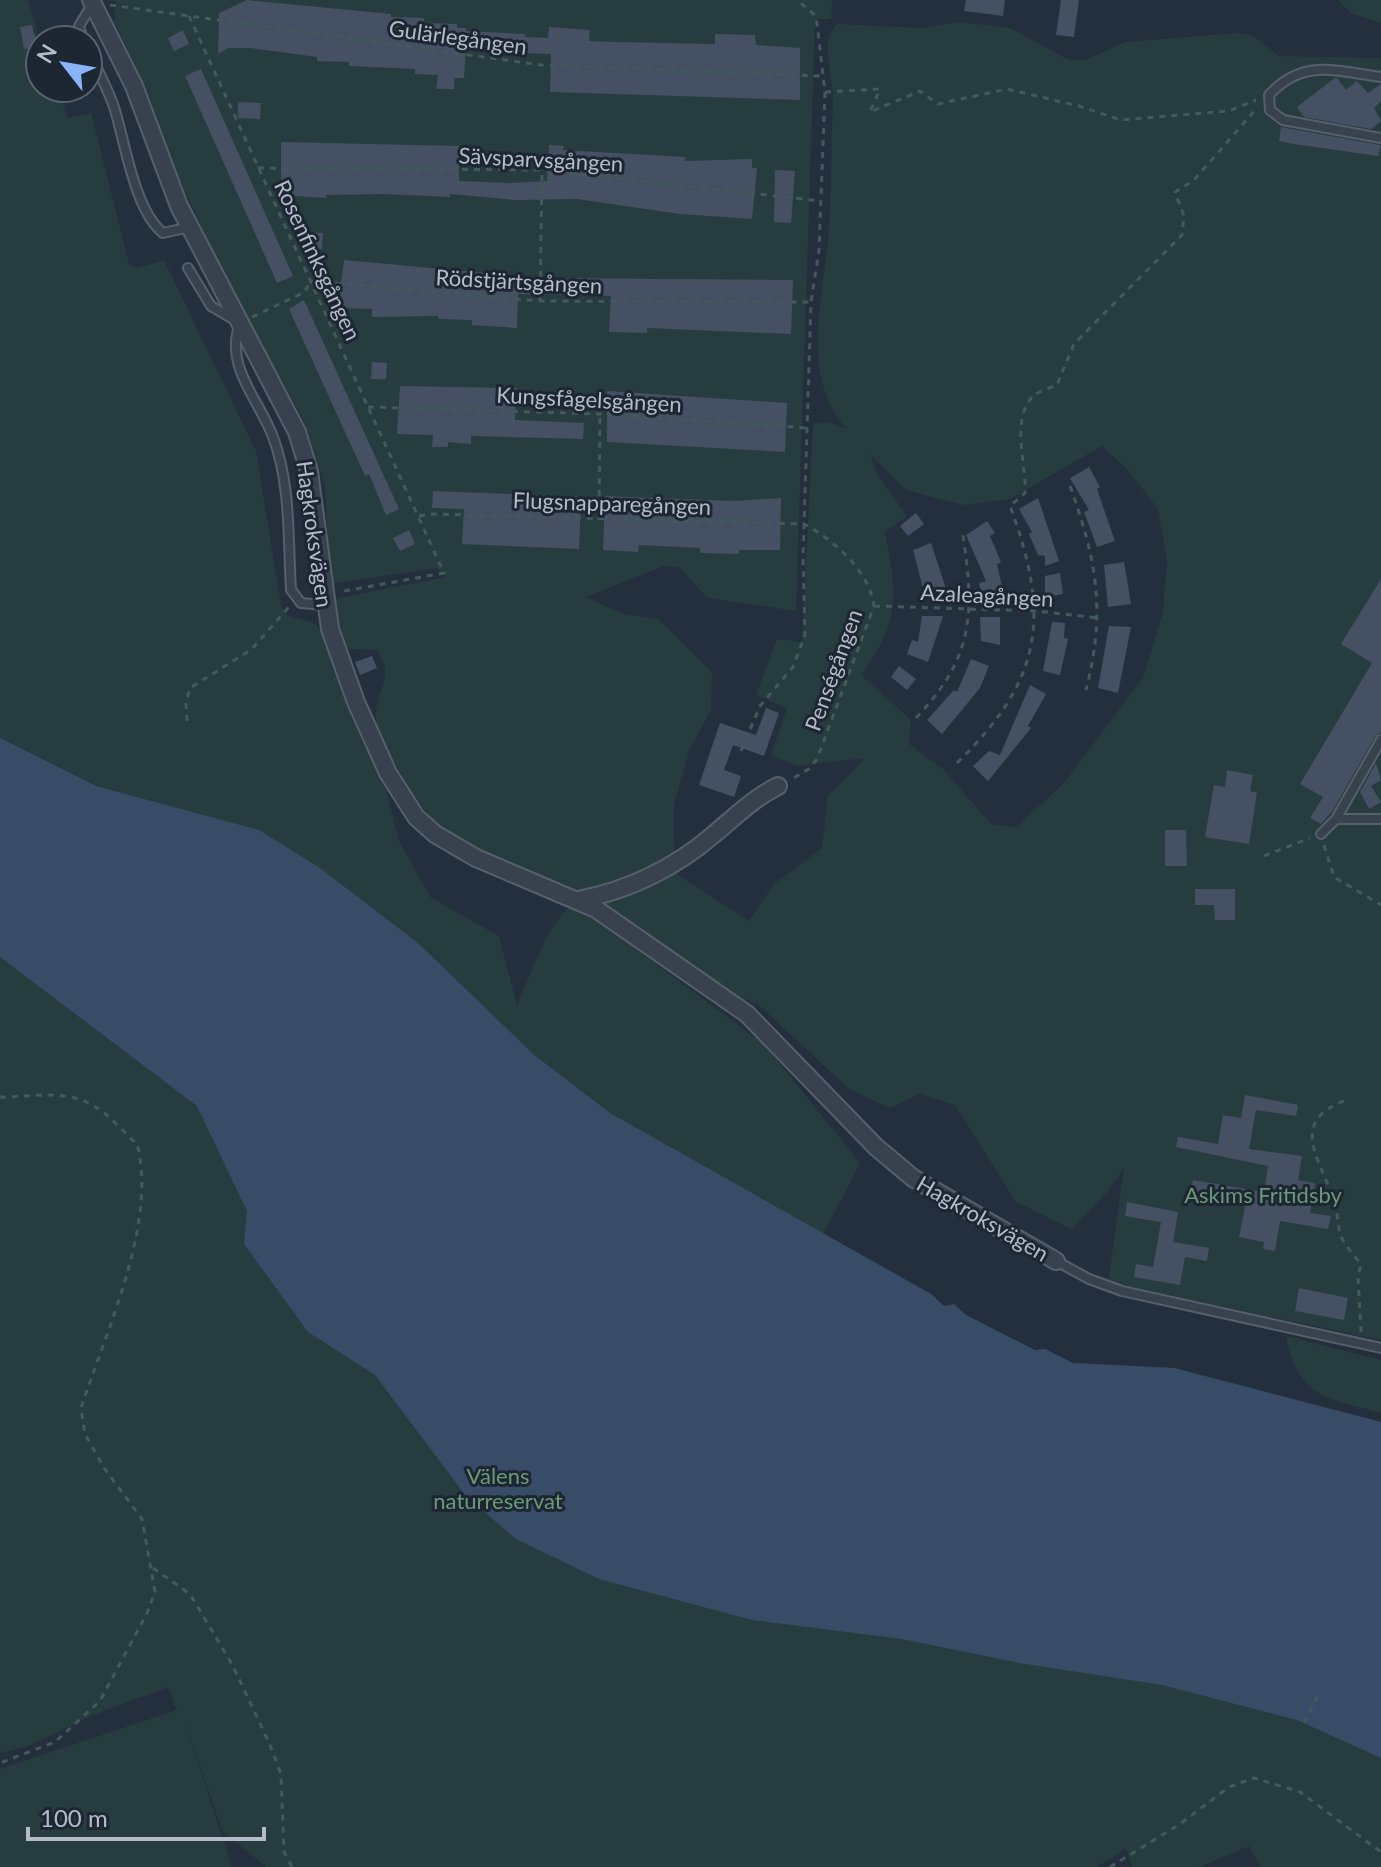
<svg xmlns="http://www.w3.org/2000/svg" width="1381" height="1867" font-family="Lato,sans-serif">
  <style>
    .green { fill: #263c3f; fill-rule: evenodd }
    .water { fill: #394c67 }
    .building { fill: #455162 }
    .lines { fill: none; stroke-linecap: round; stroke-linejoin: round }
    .lane-casing { stroke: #565f6c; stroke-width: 12 }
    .street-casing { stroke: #565f6c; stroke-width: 20 }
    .path { stroke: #44595c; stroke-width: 3; stroke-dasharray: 6 6; stroke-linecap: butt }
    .lane { stroke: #38414e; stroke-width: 8 }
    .street { stroke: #38414e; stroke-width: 16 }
    .labels { text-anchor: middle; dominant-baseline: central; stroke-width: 6; stroke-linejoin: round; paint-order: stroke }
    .street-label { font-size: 22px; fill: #b4bcc9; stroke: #1d2633 }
    .park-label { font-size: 22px; fill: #6b9a76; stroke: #1d2633 }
  </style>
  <rect width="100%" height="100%" fill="#242f3e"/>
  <path class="green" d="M0 0H28L40 42V88H59L67 118 91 113 129 264 137 268 164 260 256 451 281 606 287 615 314 623 320 629 353 721 386 790 399 841 431 898 499 936 517 1005C533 972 542 932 571 906L595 919 765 1045 860 1163 823 1235 931 1294 944 1306 954 1304 966 1315 1035 1350 1045 1349 1073 1363 1174 1368 1381 1422V1867H1261L1249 1846 1199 1867H1132L1126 1848 1097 1867H266L222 1830 184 1719 232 1867H0V1769L177 1710 168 1687 96 1714 26 1747 0 1753Z
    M110 0H832L831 19H815L796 611 707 598 680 568 664 566 586 597 623 614 658 619 712 673 711 709 689 751 674 805V852C647 872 608 893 573 889 546 885 523 870 500 859 443 831 430 826 398 769 391 755 381 740 377 725 370 696 399 676 376 650L350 649 343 643 332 606 338 598 446 577 437 568 330 584 325 486 305 423 227 282 176 172 145 86 114 21 116 2Z
    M1338 0H1381V23L1351 13Z
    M960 22 1010 28 1069 60H1085L1125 42 1236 33 1252 35 1279 56 1381 58V1340L1108 1283 1124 1168 1107 1192 1072 1229 1016 1202 955 1105 919 1094 890 1108 849 1089 758 1004 733 995 600 904 639 889 671 870 749 921 774 884 822 848 828 796 865 758 797 766 771 755 787 708 756 695 777 639 802 642 813 424 828 422 847 429C798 378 825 292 829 228 832 186 831 142 833 99 834 79 818 37 838 24L921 28ZM1102 446 1127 469 1158 509 1167 560 1163 612 1143 678 1065 782 1016 827 991 824 944 770 909 744 911 720 861 675C901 621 897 595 885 532L907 516 877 474 870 454 906 490 962 505 1010 499Z
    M1286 1336 1381 1360V1413C1327 1398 1298 1398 1286 1336Z"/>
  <path class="water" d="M0 738 96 786 259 830 320 868 418 943 533 1054 610 1113 931 1294 944 1306 954 1304 966 1315 1035 1350 1045 1349 1073 1363 1174 1368 1381 1422V1758L1297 1720 1162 1685 1019 1663 902 1639 752 1620 599 1579 516 1539 466 1496 375 1375 308 1332 244 1244 247 1211 197 1106 0 957Z"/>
  <path class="building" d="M247 0 391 14V17L424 18V23L457 24V28H466V31L525 34V37L548 38 549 27 590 30 589 41 616 42 715 44V34L755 35 756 45 800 48V100L550 92 551 54 521 53V50L466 48 464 78H454V89H436L438 75 415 74V69L349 66V62L317 61V57L250 48H228L218 54 219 13Z
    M966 0H1005L1003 16 964 11Z
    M1061 0H1079L1074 37 1056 35Z
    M32 25 37 47 24 49 20 27Z
    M183 30 189 44 174 51 168 38Z
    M201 69 293 276 277 283 185 76Z
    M1336 77 1346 90 1357 81 1368 93 1381 84V101L1374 108 1381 121 1371 129 1304 117 1297 107Z
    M238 102 261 103 260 119 238 118Z
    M1281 127 1380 145H1381L1378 156 1294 144 1279 141Z
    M281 142 459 146V181L511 183 547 181 549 145 564 146 563 150 685 157V161L752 159V168H757L752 219 680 214 577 199 516 200 450 194V197L384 194 326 195V198L281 195Z
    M775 170 795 171 791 223 774 222Z
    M308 232 323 233 322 249 307 248Z
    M344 260 541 278 793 280 791 334 647 328V333L609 332 611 296 518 294 517 328 472 325V320L438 319V316L372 317V309L338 308Z
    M304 300 399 509 386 515 369 474 365 476 289 309Z
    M372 362 387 363 386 379H371Z
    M400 386 517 388 515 420 584 423 583 439 471 436V444L448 442V447H432L433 435 397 434Z
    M607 391 787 403 785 452 607 442Z
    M1089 467 1100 487 1097 489 1115 541 1097 547 1084 512 1089 510 1070 478Z
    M433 491 581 497 579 549 462 544 464 509 432 508Z
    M605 496 733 501 781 498 780 550H739V554L700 553V548L639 545 638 552 603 550Z
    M1038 498 1059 561 1045 566V556L1038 555 1029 534 1032 532 1019 509Z
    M916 513 924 524 908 536 900 526Z
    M987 521 995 533 990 536 1001 562 997 564 1003 591 982 596 979 583 986 581 966 535Z
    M409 530 415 544 400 551 393 538Z
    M931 543 946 589 924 592 913 550Z
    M1124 562 1131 604 1108 607 1104 565Z
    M1060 573 1063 594 1045 597V576Z
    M1381 579V732L1375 737 1333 810 1321 824 1310 818 1323 797 1300 784 1372 663 1341 644Z
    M922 616H943L928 662 907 654 912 640 918 642Z
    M980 617H1000V645L981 641Z
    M1052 622 1065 623 1064 638 1068 639 1060 675 1043 671Z
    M1109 626 1131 627 1118 693 1098 688Z
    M372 656 377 668 360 675 355 662Z
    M971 659 989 666 980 688 942 734 927 720 954 690 957 692Z
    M899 666 916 679 907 690 891 677Z
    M1030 685 1046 694 1028 726 1031 728 988 781 973 766 989 751 1000 755Z
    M766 708 779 713 764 756 733 745 724 770 741 776 734 797 699 785 720 723 756 735Z
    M1376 763 1381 780 1371 786 1381 802 1369 809 1360 792Z
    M1227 770 1253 775 1250 791 1257 793 1249 844 1205 837 1214 785 1225 787Z
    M1165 830H1186L1187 866H1165Z
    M1195 889H1235V920H1215L1214 905H1195Z
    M1245 1095 1298 1105 1296 1116 1256 1110 1249 1149 1302 1156 1298 1180 1315 1183 1310 1213 1331 1216 1328 1229 1280 1221 1275 1251 1263 1249 1264 1242 1239 1237 1246 1202 1190 1193 1193 1180 1264 1192 1268 1166 1176 1147 1178 1137 1218 1144 1223 1115 1241 1118Z
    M1127 1202 1178 1212 1173 1242 1209 1248 1207 1261 1185 1257 1180 1285 1134 1277 1136 1264 1153 1267 1161 1222 1125 1216Z
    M1299 1288 1348 1298 1344 1320 1295 1311Z"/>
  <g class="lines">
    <defs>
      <path id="lane" d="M83 40 79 26 93 3
        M88 50C97 69 107 87 114 107 125 141 134 210 163 233L190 227
        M1381 77C1336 71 1303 58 1269 95L1270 110 1283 120 1381 138
        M188 268 211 306 240 323C224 367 258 397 273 437 291 484 288 541 291 590L301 603 324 605
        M1336 819H1381
        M1321 834 1336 819 1381 740
        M1056 1261 1089 1279 1122 1291 1381 1348"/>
      <path id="street" d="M91 0 134 86 179 206 297 432 309 471 330 629 356 702 388 773 416 817 435 834 476 858 596 909 747 1014 876 1147 913 1178 1056 1261
        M578 900C627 891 675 868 713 835 735 817 752 799 778 786"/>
    </defs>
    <use href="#lane" class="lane-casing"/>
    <use href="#street" class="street-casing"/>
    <path class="path" d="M110 5 541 65 821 76
      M189 16 444 573 339 592
      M825 92 880 89 870 112 920 91 938 104 1007 89 1079 106 1121 120 1229 111 1256 100
      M258 168 542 170 821 201
      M540 301 542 170
      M252 317 305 292 310 281 540 301 811 302
      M368 407 600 414 807 428
      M1070 486C1097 561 1106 612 1086 690
      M419 516 430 514 804 524C834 540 870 572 874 606L817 759 809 769 790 780
      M599 520 600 414
      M874 606 1036 611 1099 618
      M916 718C975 656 975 611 962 530
      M187 721 186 703 190 688 252 649 289 607
      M741 751 760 706 793 667 805 635 803 557 811 302 819 250 825 92 817 24 815 15 797 0
      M957 763C1043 679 1051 617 1010 506L1025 493C1027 465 1010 420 1033 396 1039 391 1050 388 1057 385L1074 344 1182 235 1184 216 1175 192 1193 181 1258 107
      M1324 845 1334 877 1381 905
      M1264 856 1310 838
      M0 1097C29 1097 68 1089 94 1106 110 1115 123 1132 137 1144 158 1222 105 1334 81 1408L85 1434 104 1468 142 1519 155 1592 147 1613 100 1701 55 1742 0 1763
      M1344 1101C1292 1121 1316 1154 1331 1192 1336 1204 1337 1216 1339 1228 1340 1242 1354 1254 1361 1265L1358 1276 1361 1332
      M153 1568 190 1594 233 1666 270 1745 281 1774 284 1852 292 1867
      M1304 1723 1321 1690
      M1110 1867 1180 1824 1229 1787 1254 1778 1300 1792 1381 1852"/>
    <use href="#lane" class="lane"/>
    <use href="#street" class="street"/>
  </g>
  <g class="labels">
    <g class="street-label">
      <text transform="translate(458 37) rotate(8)">Gulärlegången</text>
      <text transform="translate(541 159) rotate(3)">Sävsparvsgången</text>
      <text transform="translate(318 260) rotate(65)">Rosenfinksgången</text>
      <text transform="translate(519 281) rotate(3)">Rödstjärtsgången</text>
      <text transform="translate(589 399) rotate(3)">Kungsfågelsgången</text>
      <text transform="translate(612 503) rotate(2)">Flugsnapparegången</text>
      <text transform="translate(315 534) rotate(82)">Hagkroksvägen</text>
      <text transform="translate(987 595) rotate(3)">Azaleagången</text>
      <text transform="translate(833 670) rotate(-70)">Penségången</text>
      <text transform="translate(983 1218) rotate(30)">Hagkroksvägen</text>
    </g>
    <g class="park-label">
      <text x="1263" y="1194">Askims Fritidsby</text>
      <text x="498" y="1475">Välens<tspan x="498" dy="25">naturreservat</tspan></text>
    </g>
  </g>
  <g transform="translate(64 64) rotate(301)"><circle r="38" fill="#1d2633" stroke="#59626f" stroke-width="2"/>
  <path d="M0-6L14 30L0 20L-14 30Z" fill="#8ab4f8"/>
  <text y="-12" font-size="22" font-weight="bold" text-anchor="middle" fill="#b4bcc9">N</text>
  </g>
  <path d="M28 1827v12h236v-12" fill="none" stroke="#b4bcc9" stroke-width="4"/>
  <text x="40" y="1827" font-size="24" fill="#b4bcc9" stroke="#1d2633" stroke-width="6" paint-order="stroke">100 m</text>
</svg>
